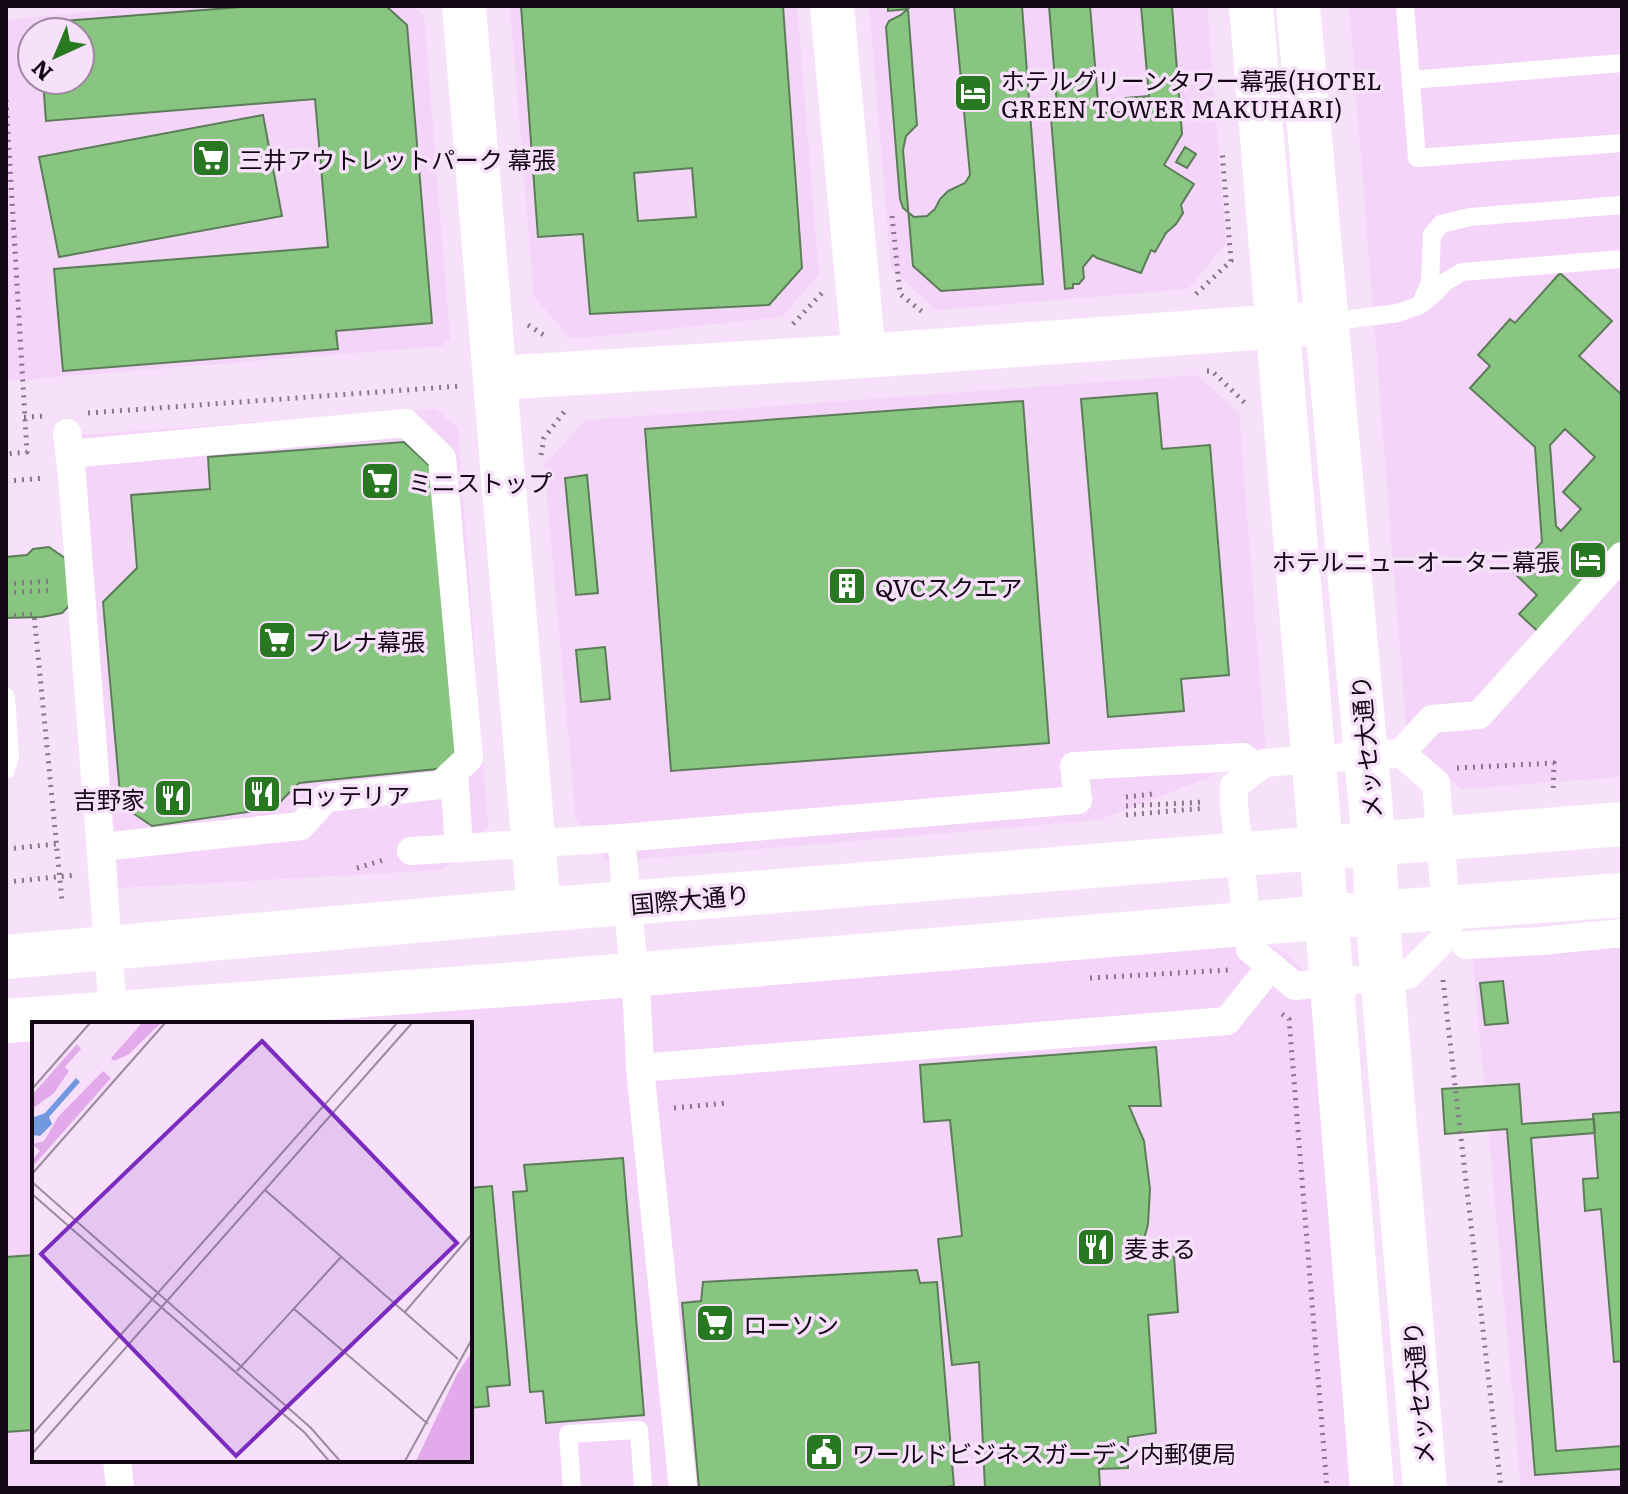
<svg xmlns="http://www.w3.org/2000/svg" width="1628" height="1494" font-family="Literata,'Noto Sans JP',serif">
  <style>
    .built { fill: #f5d4fa; fill-rule: evenodd }
    .building { fill: #87c581; stroke: #5c7d58; stroke-width: 2; fill-rule: evenodd }
    .lines { fill: none; stroke-linecap: round; stroke-linejoin: round }
    .path { stroke: #877589; stroke-width: 5; stroke-dasharray: 2 6; stroke-linecap: butt }
    .service { stroke: #fff; stroke-width: 18 }
    .pedestrian { stroke: #fff; stroke-width: 28 }
    .tertiary { stroke: #fff; stroke-width: 44 }
    .labels { text-anchor: middle; dominant-baseline: central; stroke-width: 7; stroke-linejoin: round; paint-order: stroke }
    .poi-label { font-size: 24px; fill: #130715; stroke: #f7e1fa; text-anchor: start }
    .street-label { font-size: 24px; fill: #130715; stroke: #f7e1fa }
    .inset-road { fill: none; stroke: #9c8a9e; stroke-width: 2 }
    .view { fill: #7b2cbf; fill-opacity: 0.15; stroke: #7b2cbf; stroke-width: 4 }
    .inset-edge { fill: none; stroke: #130715; stroke-width: 4 }
  </style>
  <rect width="100%" height="100%" fill="#f7e1fa"/>
  <path class="built" d="M144 6H412L424 16 450 339 442 346 6 381V20ZM32 32H80V80H32Z
    M510 6H797L819 274 782 317 571 339 534 297Z
    M869 6H1207L1226 243 1188 289 936 310 891 268Z
    M1349 6H1622V777L1460 789 1407 738Z
    M1197 375 1239 413 1266 755 1099 820 607 862 576 820 544 465 586 420Z
    M436 409 458 428 488 827 443 870 119 888 80 435Z
    M1622 939V1488H1521L1472 951Z
    M1261 943 1285 952 1307 975 1319 998 1356 1488H6V1039L34 1037V1460H470V1024H206Z"/>
  <path class="building" d="M254 6H386L407 25 432 323 336 331 338 349 63 371 54 269 328 247 315 99 46 121 43 80H80V32H38V23Z
    M521 6H783L802 268 769 305 590 314 583 234 538 237ZM692 168 696 217 638 221 634 173Z
    M888 6H1022L1043 284 941 291 913 266 903 150 906 136 917 125 908 9 888 11Z
    M911 6H954L970 175 965 183 948 191 940 199 935 209 927 216 914 217 903 208 900 199 886 27 889 21 901 15Z
    M1049 6H1172L1182 134 1164 165 1194 184 1181 205 1183 213 1176 224 1166 233 1155 252 1151 250 1141 273 1097 258 1093 255 1083 267 1084 278 1079 284H1073V288L1065 289 1050 106 1057 105Z
    M1090 6H1141L1149 96 1126 98 1127 112 1099 113Z
    M263 115 282 216 59 257 39 157Z
    M1185 147 1196 154 1187 168 1176 162Z
    M1560 273 1612 321 1579 356 1622 395V573L1555 647 1519 614 1537 595 1514 573 1542 542 1535 447 1470 388 1490 366 1478 355 1510 319 1515 323ZM1565 429 1595 457 1563 492 1581 509 1561 531 1556 526 1550 445Z
    M1157 393 1162 449 1210 445 1229 675 1181 679 1184 711 1108 717 1081 399Z
    M1023 401 1049 743 671 771 645 429Z
    M404 442 432 468 462 753 447 768 299 783 297 785 298 791 290 792 274 808 152 826 121 805 103 602 137 568 131 495 210 489 208 457Z
    M587 475 598 593 576 595 565 478Z
    M49 547 75 565 78 597 62 613 42 617 6 618V557L27 555 33 549Z
    M605 647 610 699 581 702 576 650Z
    M1503 981 1508 1023 1485 1025 1480 983Z
    M1156 1047 1161 1106H1129L1144 1141 1150 1189 1148 1224 1139 1259 1174 1256 1178 1312 1148 1315 1156 1433 1128 1437V1468L1099 1469 1100 1488H985L979 1362 952 1365 938 1239 962 1236 950 1120 924 1122 920 1065Z
    M1519 1084 1522 1124 1594 1119 1595 1133 1531 1138 1556 1451 1622 1446V1469L1535 1475 1507 1129 1445 1134 1442 1089Z
    M1622 1112V1361L1614 1362 1601 1209 1585 1211 1583 1179 1598 1178 1593 1114Z
    M623 1158 644 1415 546 1423 543 1391 530 1392 513 1192 527 1191 524 1165Z
    M492 1186 510 1385 487 1387 489 1406 470 1408V1188Z
    M34 1255V1430L6 1432V1257Z
    M917 1270 920 1283 937 1282 954 1486 936 1488H699L682 1303 701 1301 703 1282Z"/>
  <g class="lines">
    <path class="path" d="M6 100 27 452 6 454
      M892 216 900 294 925 314
      M1196 294 1231 261 1222 151
      M793 324 822 293
      M528 325 547 337
      M1207 371H1212L1247 405
      M88 413 461 386
      M24 417 46 416
      M541 455 544 438 564 412
      M6 481 45 478
      M6 584 53 581
      M6 593 51 590
      M6 616 34 614 62 901
      M1457 768 1554 763 1553 792
      M1126 797 1153 794
      M1126 806 1205 802
      M1126 815 1205 808
      M6 849 56 844
      M357 868 387 859
      M6 882 77 875
      M1090 978 1229 970 1231 972
      M1443 980 1501 1488
      M1282 1014 1289 1019 1327 1488
      M674 1108 727 1103"/>
    <path class="service" d="M1405 6 1417 158 1622 143
      M1411 80 1622 63
      M1421 303 1430 283 1432 235 1441 224 1470 217 1622 205
      M1327 322 1398 313 1420 305 1435 293 1445 282 1462 272 1622 259
      M6 697 10 756 6 770
      M572 1488 568 1434 639 1430 643 1488"/>
    <path class="pedestrian" d="M67 433 72 476 114 1024
      M70 454 406 423 442 458 469 758 440 785 326 798 301 826 101 847
      M1401 753 1436 783 1448 935 1408 975 1295 986 1250 949 1234 806V786L1264 763Z
      M1401 753 1432 719 1479 715 1622 556
      M454 772 459 848
      M621 838 1078 800 1074 766 1243 757 1257 769
      M411 851 621 838 637 1002 640 1068 683 1488
      M1466 945 1541 941 1622 933
      M640 1068 1227 1021 1271 966
      M117 1460 120 1488"/>
    <path class="tertiary" d="M464 6 539 910
      M832 6 864 356
      M1251 6 1321 848 1372 1488
      M1298 6 1374 844 1377 913 1425 1488
      M495 378 864 356 1308 324
      M6 957 539 910 1622 824
      M6 1021 533 983 1377 913 1622 895"/>
  </g>
  <defs>
    <symbol id="hotel-square" viewBox="-11 -11 22 22"><rect x="-9" y="-9" width="18" height="18" rx="4" fill="#287822" stroke="#f7e1fa"/><path d="M-6-4.5h1.5V1H6V5H4.5V3h-9V5H-6ZM-4 0a1.8 1.8 0 1 1 3.6 0ZM.5 0V-2.5h3Q6-2.5 6 0Z" fill="#fff"/></symbol>
    <symbol id="supermarket-square" viewBox="-11 -11 22 22"><rect x="-9" y="-9" width="18" height="18" rx="4" fill="#287822" stroke="#f7e1fa"/><path d="M-6-5.5h2.5l.6 2H6L4.5 2H-2.5L-4.4-4H-6ZM-1.5 3.2a1.3 1.3 0 1 0 .1 0ZM3 3.2a1.3 1.3 0 1 0 .1 0Z" fill="#fff"/></symbol>
    <symbol id="building-square" viewBox="-11 -11 22 22"><rect x="-9" y="-9" width="18" height="18" rx="4" fill="#287822" stroke="#f7e1fa"/><path d="M-4-6H4V6H1V3H-1V6H-4ZM-2.5-4.3h1.7v1.8h-1.7ZM.8-4.3h1.7v1.8H.8ZM-2.5-1h1.7V.8h-1.7ZM.8-1h1.7V.8H.8Z" fill="#fff"/></symbol>
    <symbol id="restaurant-square" viewBox="-11 -11 22 22"><rect x="-9" y="-9" width="18" height="18" rx="4" fill="#287822" stroke="#f7e1fa"/><path d="M-5-6h1v4h1v-4h1v4h1v-4h1v5L-1.5 .5V6h-2V.5L-5-1ZM5-6V6H3V1.5H1.5Q1.5-4 5-6Z" fill="#fff"/></symbol>
    <symbol id="civic-square" viewBox="-11 -11 22 22"><rect x="-9" y="-9" width="18" height="18" rx="4" fill="#287822" stroke="#f7e1fa"/><path d="M-.6-6.5H3V-4.5H.6V-3L4-1V1h2V6H-6V1h2V-1L-.6-3ZM-1.2 2.5V6h2.4V2.5Z" fill="#fff"/></symbol>
  </defs>
  <g fill-rule="evenodd">
    <use href="#hotel-square" x="951" y="71" width="44" height="44"/>
    <use href="#supermarket-square" x="189" y="136" width="44" height="44"/>
    <use href="#supermarket-square" x="358" y="459" width="44" height="44"/>
    <use href="#hotel-square" x="1566" y="538" width="44" height="44"/>
    <use href="#building-square" x="825" y="564" width="44" height="44"/>
    <use href="#supermarket-square" x="255" y="618" width="44" height="44"/>
    <use href="#restaurant-square" x="240" y="772" width="44" height="44"/>
    <use href="#restaurant-square" x="151" y="776" width="44" height="44"/>
    <use href="#restaurant-square" x="1074" y="1225" width="44" height="44"/>
    <use href="#supermarket-square" x="693" y="1301" width="44" height="44"/>
    <use href="#civic-square" x="802" y="1430" width="44" height="44"/>
  </g>
  <g class="labels">
    <g class="poi-label">
      <text x="1001" y="79">ホテルグリーンタワー幕張(HOTEL<tspan x="1001" dy="28">GREEN TOWER MAKUHARI)</tspan></text>
      <text x="239" y="158">三井アウトレットパーク 幕張</text>
      <text x="408" y="481">ミニストップ</text>
      <text x="1560" y="560" text-anchor="end">ホテルニューオータニ幕張</text>
      <text x="875" y="586">QVCスクエア</text>
      <text x="305" y="640">プレナ幕張</text>
      <text x="290" y="794">ロッテリア</text>
      <text x="145" y="798" text-anchor="end">吉野家</text>
      <text x="1124" y="1247">麦まる</text>
      <text x="743" y="1323">ローソン</text>
      <text x="852" y="1452">ワールドビジネスガーデン内郵便局</text>
    </g>
    <g class="street-label">
      <text transform="translate(1365 747) rotate(-95)">メッセ大通り</text>
      <text transform="translate(690 898) rotate(-5)">国際大通り</text>
      <text transform="translate(1417 1393) rotate(-95)">メッセ大通り</text>
    </g>
  </g>
  <g transform="translate(32 1022)">
    <rect width="440" height="440" fill="#f7e1fa"/>
    <path d="M110 1H129L97 32 82 39 79 36ZM45 22 49 27 33 45 37 49 22 71 0 87V73ZM71 49 79 56 3 142 0 138 8 129 0 122 12 119 26 95ZM440 330V439H384L425 352Z" fill="#e3aaeb"/>
    <path d="M44 56 48 60 17 95 20 102 8 114 0 113V96L13 91Z" fill="#7298e0"/>
    <path class="inset-road" d="M0 67 58 1M0 152 133 1M0 160 279 406 308 439M233 168 426 337M0 172 273 411 297 439M261 286 396 402M372 291 440 212M205 349 309 235M0 413 365 1M0 432 380 1M373 439 440 317"/>
    <path class="view" d="M230 19 425 221 204 434 9 232Z"/>
    <rect width="440" height="440" class="inset-edge"/>
  </g>
  <rect width="1628" height="1494" fill="none" stroke="#130715" stroke-width="16"/>
  <g transform="translate(56 56) rotate(224)"><circle r="38" fill="#f7e1fa" stroke="#9c8a9e" stroke-width="2"/>
  <path d="M0-6L14 30L0 20L-14 30Z" fill="#287822"/>
  <text y="-12" font-size="22" font-weight="bold" text-anchor="middle" fill="#130715">N</text>
  </g>
</svg>
